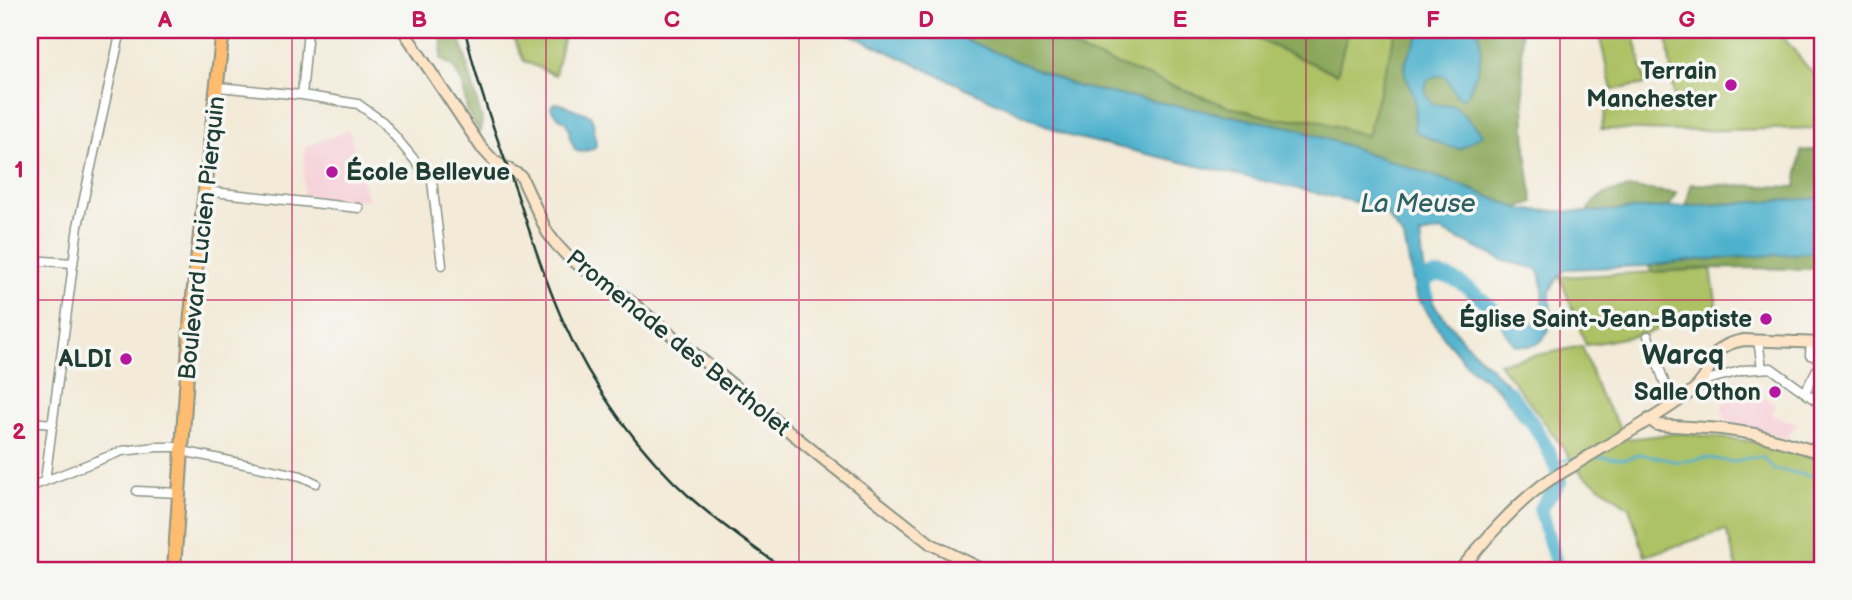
<svg xmlns="http://www.w3.org/2000/svg" width="1852" height="600" font-family="'Balsamiq Sans',sans-serif">
  <style>
    .built { fill: #f6cfd8 }
    .green { fill: #adc165; stroke: #667f4c; stroke-width: 2 }
    .forest { fill: #8aa75a; stroke: #547247; stroke-width: 2 }
    .water { fill: #4eb1cd; stroke: #367780; stroke-width: 2 }
    .lines { fill: none; stroke-linecap: round; stroke-linejoin: round }
    .stream { stroke: #4eb1cd; stroke-width: 2.5 }
    .river { stroke: #4eb1cd; stroke-width: 14 }
    .street-casing { stroke: #899486; stroke-width: 11 }
    .secondary-casing { stroke: #899486; stroke-width: 14 }
    .primary-casing { stroke: #899486; stroke-width: 16 }
    .street { stroke: #fff; stroke-width: 8 }
    .secondary { stroke: #fee4c6; stroke-width: 10 }
    .primary { stroke: #fdbc70; stroke-width: 12 }
    .rail { stroke: #1f3d34; stroke-width: 2.5 }
    .grid { fill: none; stroke: #c2185b; stroke-width: 2; stroke-opacity: 0.55 }
    .poi-dot { fill: #b5179e; stroke: #f6f6f2; stroke-width: 2.5 }
    .labels { text-anchor: middle; dominant-baseline: central; stroke-width: 7; stroke-linejoin: round; paint-order: stroke }
    .poi-label { font-size: 24px; font-weight: bold; fill: #1f3d34; stroke: #f6f6f2; text-anchor: end }
    .street-label { font-size: 24px; fill: #1f3d34; stroke: #f6f6f2 }
    .water-label { font-size: 26px; font-style: italic; fill: #2d6062; stroke: #f6f6f2 }
    .quarter-label { font-size: 28px; font-weight: bold; fill: #1f3d34; stroke: #f6f6f2 }
    .neatline { fill: none; stroke: #c2185b; stroke-width: 2.5 }
    .grid-label { font-size: 23px; text-anchor: middle; font-weight: bold; fill: #c2185b }
  </style>
  <rect width="100%" height="100%" fill="#f6f6f2"/>
  <filter id="ink" filterUnits="userSpaceOnUse"><feTurbulence type="fractalNoise" baseFrequency=".0143" numOctaves="2"/><feDisplacementMap in="SourceGraphic" scale="14" xChannelSelector="R" yChannelSelector="G"/><feConvolveMatrix kernelMatrix="1 2 1 2 8 2 1 2 1" color-interpolation-filters="sRGB"/></filter>
  <filter id="wash" filterUnits="userSpaceOnUse"><feTurbulence type="fractalNoise" baseFrequency=".00686" numOctaves="4" result="noise"/><feDisplacementMap in="SourceGraphic" scale="28" xChannelSelector="R" yChannelSelector="G"/><feGaussianBlur stdDeviation="1.57" result="paint"/><feColorMatrix in="noise" values="0 0 0 0 0 0 0 0 0 0 0 0 0 0 0 0 0 1.4 0 .05"/><feComposite in="paint" operator="in"/></filter>
  <g filter="url(#wash)">
    <rect width="100%" height="100%" fill="#f3ead8"/>
    <path class="built" d="M349 130 368 200 303 196 305 147Z
      M1742 377 1758 392 1775 405 1772 416 1797 423 1787 438 1727 422 1722 410V404L1729 401 1723 383Z"/>
    <path class="green" d="M510 30H565L555 75 524 61Z
      M952 30H1520L1378 156 1262 122 1172 105Z
      M1598 30H1633L1646 84 1612 90Z
      M1666 30H1762L1785 39 1822 85V128L1678 131 1601 129 1607 105 1675 106Z
      M1711 269 1717 308 1710 310 1711 317C1692 321 1665 324 1649 333L1586 345 1560 277Z
      M1582 346 1599 393 1627 439 1681 433 1757 442 1822 461V570H1738L1726 530 1645 556 1629 507 1582 474 1542 419 1499 363Z"/>
    <path class="forest" d="M440 30H458L482 120 480 133 467 111 463 85 453 67 441 59 442 34Z
      M943 30H1025L1227 106 1277 119H1313L1367 136 1396 30H1521L1526 150 1533 202 1517 208 1463 186 1295 128 1078 87Z
      M1236 30H1348L1337 74Z
      M1822 149V199L1686 207 1691 184 1796 187 1801 151Z
      M1632 188 1676 193 1669 207 1588 212C1590 208 1591 204 1594 202 1602 193 1621 189 1632 188Z
      M1822 252V269H1814L1720 268 1653 272 1648 266 1696 260Z"/>
    <path class="water" d="M833 30H943L1078 87 1295 128 1463 186 1522 210 1588 212 1822 198V252L1696 260 1648 266 1565 269C1561 275 1552 285 1550 292 1549 299 1551 308 1551 315 1549 340 1539 349 1515 345L1506 334 1499 321 1514 319 1522 326 1533 324C1546 304 1546 292 1538 269L1504 261 1441 231 1420 235 1425 276 1434 305 1464 342 1519 395 1521 419 1500 391 1468 366 1446 340 1416 296 1404 238 1381 208 1069 136 848 33Z
      M1422 30H1478C1485 53 1478 73 1468 94L1464 98 1457 96 1445 76H1435L1427 81 1425 93 1432 104 1455 106 1483 134 1460 149 1446 146 1414 131C1415 118 1417 104 1412 91 1409 82 1403 77 1405 65 1408 53 1416 41 1422 30Z
      M554 103H558L590 115 593 121 596 145 593 149 580 152 575 150 569 135 570 130 565 121C561 120 552 112 551 107Z"/>
    <g class="lines">
      <path class="stream" d="M1595 457 1627 459 1640 454 1679 462 1707 458 1733 462 1748 458 1763 457 1774 470 1786 471 1822 478
        M1554 461 1575 459"/>
      <path class="river" d="M1427 298 1424 282C1426 280 1430 277 1433 276 1458 269 1502 319 1519 334
        M1509 392C1531 419 1551 447 1560 482L1540 509 1558 570"/>
    </g>
  </g>
  <g filter="url(#ink)">
    <g class="lines">
      <defs>
        <path id="street" d="M218 87 302 95 358 104 383 122 432 181 442 265
          M302 95 308 30
          M204 191 359 208
          M30 260 73 263
          M1648 336 1666 387 1675 403
          M1758 340 1762 368
          M1811 342 1810 355 1822 359
          M1703 381 1744 370 1771 368 1822 405
          M1805 392 1822 360
          M30 422 53 424
          M182 451 301 476 316 483
          M45 481 78 226 121 30
          M30 487 122 451 157 447H182
          M137 491 179 493"/>
        <path id="secondary" d="M403 30 481 147 494 161 521 176 547 232 556 244 570 259 625 297 822 458 931 544 984 570
          M1649 419 1657 425 1722 429 1755 434 1822 453
          M1460 570C1485 540 1510 510 1541 486 1551 478 1563 472 1573 466 1612 441 1654 420 1691 392 1719 370 1702 347 1744 340L1822 343"/>
        <path id="primary" d="M174 570 191 314 223 30"/>
      </defs>
      <use href="#street" class="street-casing"/>
      <use href="#secondary" class="secondary-casing"/>
      <use href="#primary" class="primary-casing"/>
      <use href="#street" class="street"/>
      <use href="#secondary" class="secondary"/>
      <use href="#primary" class="primary"/>
      <path class="rail" d="M465 30C477 85 497 138 516 191 531 235 544 279 563 321 591 386 640 453 693 500 722 525 754 548 786 570"/>
    </g>
  </g>
  <path class="grid" d="M292 30V570M546 30V570M799 30V570M1053 30V570M1306 30V570M1560 30V570M30 300H1822"/>
  <g class="poi-dot">
    <circle cx="1731" cy="85" r="7"/>
    <circle cx="332" cy="172" r="7"/>
    <circle cx="1766" cy="319" r="7"/>
    <circle cx="126" cy="359" r="7"/>
    <circle cx="1775" cy="392" r="7"/>
  </g>
  <g class="labels">
    <g class="poi-label">
      <text x="1717" y="71">Terrain<tspan x="1717" dy="28">Manchester</tspan></text>
      <text x="346" y="172" text-anchor="start">École Bellevue</text>
      <text x="1752" y="319">Église Saint-Jean-Baptiste</text>
      <text x="112" y="359">ALDI</text>
      <text x="1761" y="392">Salle Othon</text>
    </g>
    <g class="street-label">
      <text transform="translate(202 238) rotate(-84)">Boulevard Lucien Pierquin</text>
      <text transform="translate(678 343) rotate(39)">Promenade des Bertholet</text>
    </g>
    <g class="water-label">
      <text x="1418" y="204">La Meuse</text>
    </g>
    <g class="quarter-label">
      <text x="1683" y="355">Warcq</text>
    </g>
  </g>
  <rect width="1852" height="600" fill="none" stroke="#f6f6f2" stroke-width="77"/>
  <rect x="38" y="38" width="1776" height="524" class="neatline"/>
  <g class="grid-label">
    <text x="165" y="27">A</text>
    <text x="419" y="27">B</text>
    <text x="672" y="27">C</text>
    <text x="926" y="27">D</text>
    <text x="1180" y="27">E</text>
    <text x="1433" y="27">F</text>
    <text x="1687" y="27">G</text>
    <text x="19" y="177">1</text>
    <text x="19" y="439">2</text>
  </g>
</svg>
